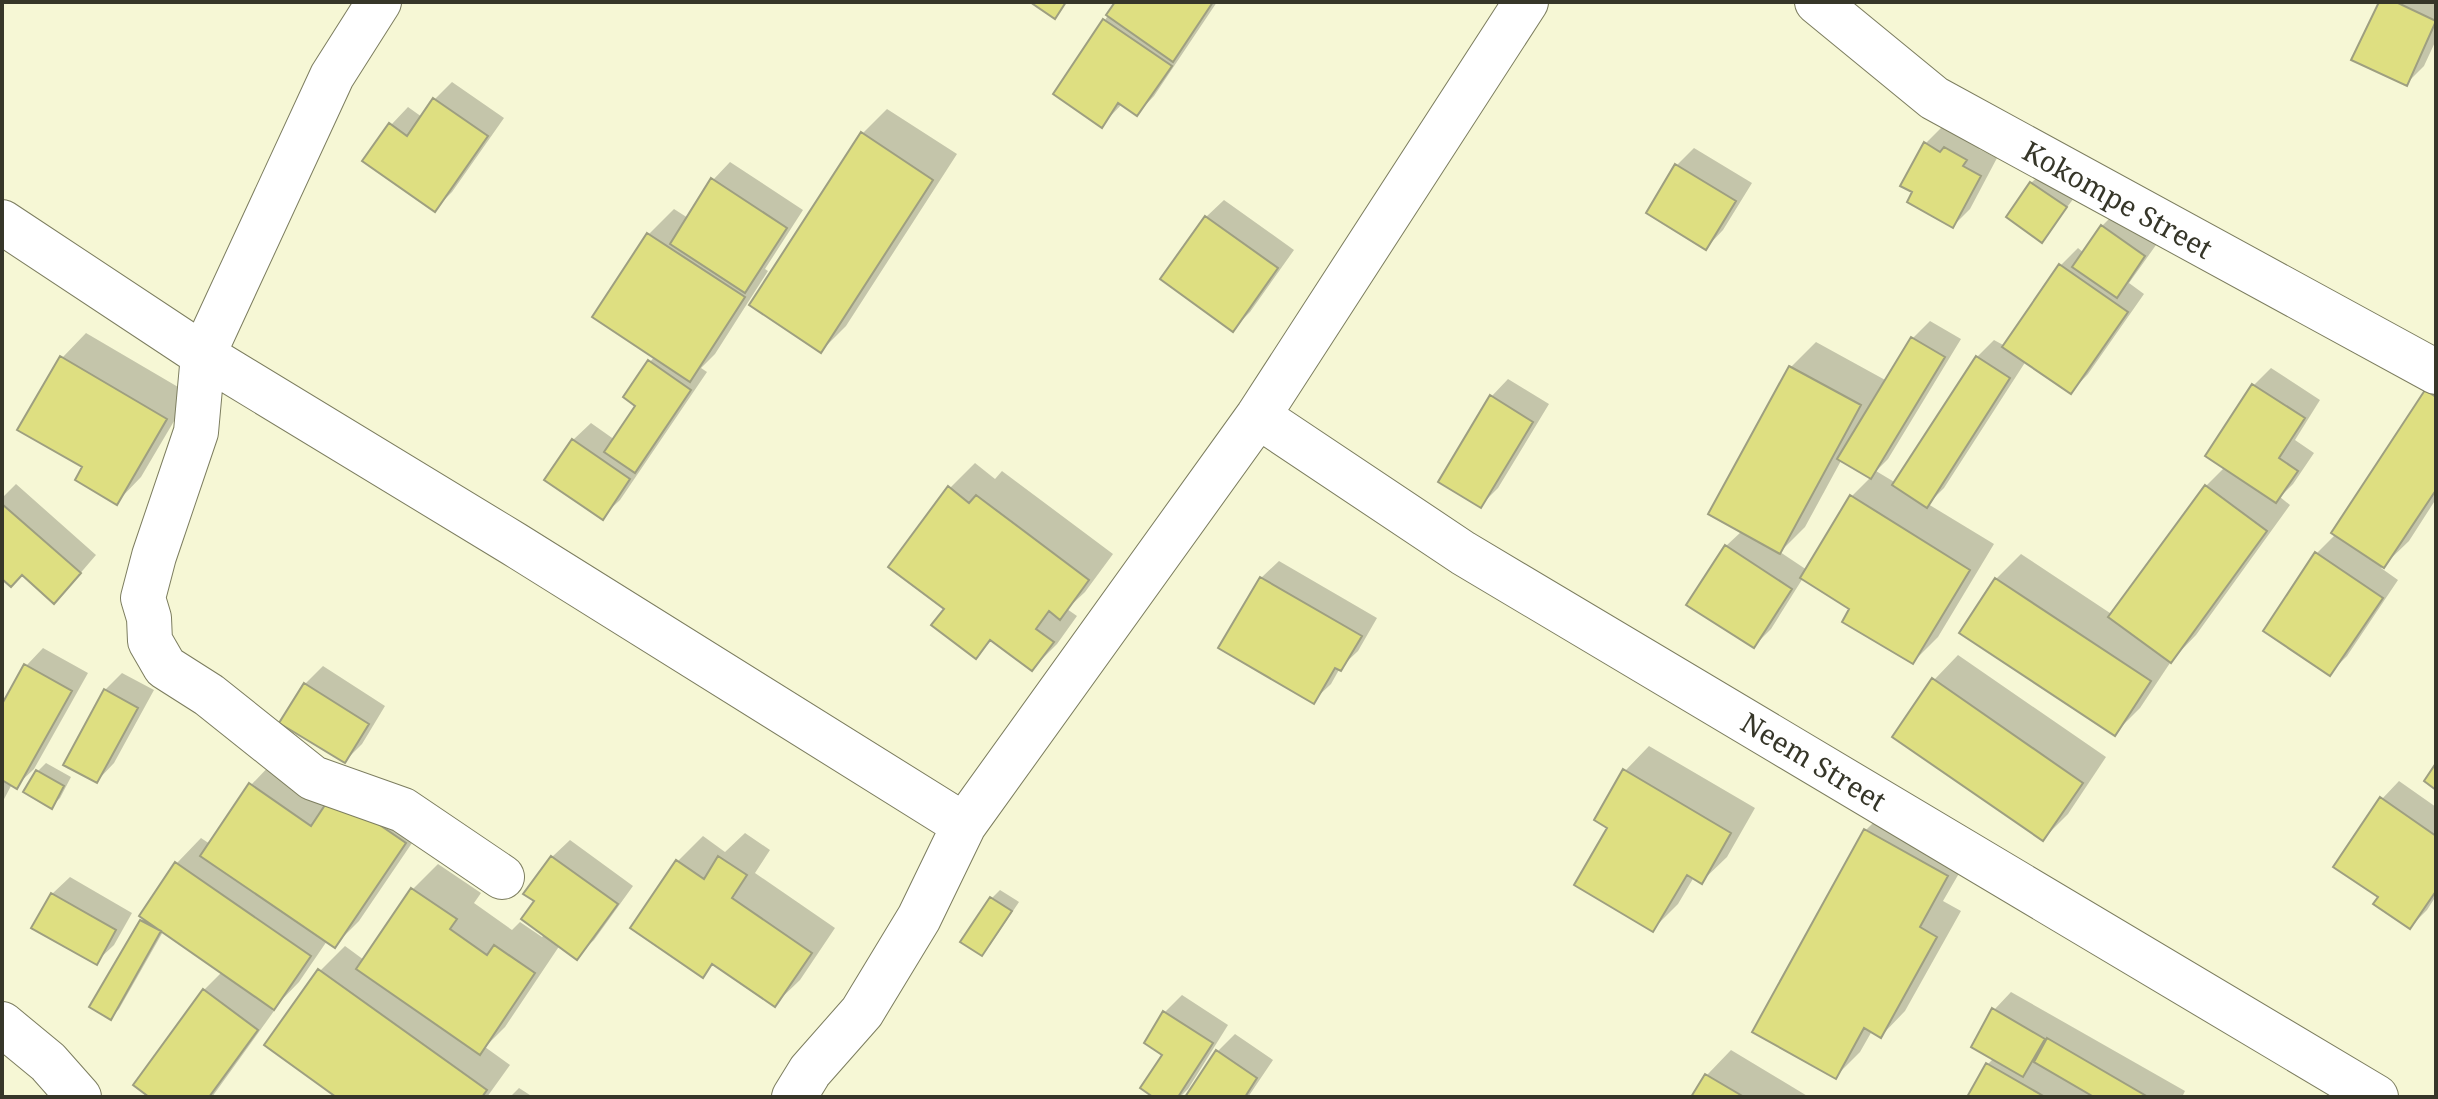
<svg xmlns="http://www.w3.org/2000/svg" width="2438" height="1099" font-family="'Noto Serif',serif">
  <style>
    .shadow { fill: #0003; fill-rule: evenodd }
    .building { fill: #dedf81; stroke: #9e9f80; stroke-width: 2 }
    .lines { fill: none; stroke-linecap: round; stroke-linejoin: round }
    .minor-casing { stroke: #7c7d5f; stroke-width: 46 }
    .minor { stroke: #fff; stroke-width: 44 }
    .labels { text-anchor: middle; dominant-baseline: central; stroke-width: 6; stroke-linejoin: round; paint-order: stroke }
    .street-label { font-size: 28px; fill: #363629; stroke: #fff }
  </style>
  <rect width="100%" height="100%" fill="#f6f7d5"/>
  <path class="shadow" d="M1117 2H1217L1154 96 1137 114 1122 104 1102 125 1105 20Z
    M2381 2H2436V40L2424 66 2406 84Z
    M452 82 504 118 452 192 434 210 391 125 408 107 422 117 435 99Z
    M887 109 957 154 846 326 821 351 862 134Z
    M1943 126 1982 142 1979 149 1997 158 1970 209 1953 226 1926 143Z
    M1694 148 1752 183 1723 230 1706 248 1648 212 1677 165Z
    M730 162 803 210 765 269 768 271 715 354 701 368 707 372 620 500 602 517 573 440 591 423 615 440 638 405 650 362 655 356 595 316 649 234 674 209 688 218 713 180Z
    M2040 175 2074 198 2042 240 2031 183Z
    M1224 200 1294 250 1250 312 1233 329 1162 279 1206 217Z
    M2119 209 2161 238 2129 283 2144 294 2088 374 2071 392 2026 361 1944 488 1928 504 1994 544 1938 637 1913 662 1852 608 1803 578 1771 629 1754 646 1726 546 1742 531 1791 367 1816 342 1887 381 1913 338 1930 321 1961 339 1888 459 1876 471 1896 483 1977 357 1994 340 2005 346 2060 266 2078 248 2084 253 2102 226ZM1842 459 1871 477 1852 496 1807 570 1780 552 1805 527Z
    M86 333 190 394 141 477 117 502 84 467 62 358Z
    M2271 368 2320 400 2295 440 2314 453 2293 484 2280 497 2290 505 2196 635 2172 660 2140 708 2115 733 1962 632 1996 579 2021 554 2113 615 2206 486 2225 467 2208 456 2254 385Z
    M1508 379 1549 404 1498 488 1481 505 1491 397Z
    M2436 382V499L2409 541 2381 568 2398 580 2347 656 2330 673 2316 554 2336 534 2427 391Z
    M975 463 995 479 1002 471 1113 554 1085 592 1067 609 1077 616 1057 644 1032 669 992 640 976 656 947 608 950 488Z
    M16 484 96 555 71 584 23 573 2 576V498Z
    M1279 561 1377 618 1358 651 1340 668 1331 684 1313 701 1261 578Z
    M43 648 88 673 34 769 16 786 12 784 2 803V708L26 666Z
    M1958 655 2106 757 2068 814 2043 839 1934 680Z
    M323 666 385 706 362 744 345 761 282 722 305 684Z
    M122 673 154 690 114 763 97 781 105 690Z
    M1649 746 1755 808 1727 857 1702 881 1694 877 1678 904 1653 929 1610 828 1625 771Z
    M275 760 334 795 359 770 429 818 359 921 334 946 327 941 299 982 272 1010 274 1011 212 1097H153L136 1085 204 990 223 971 164 930 119 1009 111 1017 141 921 145 917 141 915 177 863 201 838 210 844 251 785Z
    M46 763 71 777 60 798 52 806 38 771Z
    M2399 781 2436 807V896L2427 910 2410 927 2381 896 2382 799Z
    M1891 805 1972 851 1943 901 1961 911 1905 1011 1881 1036 1872 1031 1860 1052 1835 1077 1866 830Z
    M745 833 770 850 755 873 835 928 800 980 775 1004 714 963 703 975 633 928 678 861 703 836 725 852Z
    M570 840 633 886 594 940 576 957 560 945 505 1027 485 1047 510 1065 487 1097H339L320 971 345 946 364 960 413 889 438 864 481 893 474 903 512 930 520 922 542 937 545 934 536 901 552 857Z
    M70 877 132 913 114 945 96 962 52 894Z
    M1000 890 1019 902 990 945 982 953 963 941 992 898Z
    M2011 992 2185 1091 2182 1097H1969L1988 1064 1994 1058V1010Z
    M1182 995 1228 1025 1188 1089 1180 1097H1157L1165 1054 1146 1042 1165 1012Z
    M1235 1034 1273 1060 1248 1097H1187L1217 1052Z
    M1731 1050 1809 1097H1693L1707 1075Z
    M519 1088 533 1097H510Z"/>
  <path class="building" d="M1030 2H1066L1055 19Z
    M1115 2H1213L1173 62 1106 15Z
    M2379 2H2396L2436 21 2407 86 2351 60Z
    M1103 19 1172 66 1137 116 1118 103 1102 128 1053 94Z
    M433 98 488 136 435 212 362 161 389 123 407 136Z
    M861 132 933 180 821 353 749 305Z
    M1924 142 1940 152 1944 147 1967 160 1963 166 1981 176 1953 228 1907 202 1912 192 1900 186Z
    M1675 164 1736 201 1706 250 1646 213Z
    M711 178 787 228 745 293 670 244Z
    M2030 182 2067 207 2042 243 2006 217Z
    M1205 216 1278 268 1233 332 1160 279Z
    M2101 225 2145 256 2117 298 2072 267Z
    M647 233 745 297 690 382 592 317Z
    M2059 264 2128 312 2071 394 2002 347Z
    M1911 337 1945 357 1871 479 1837 459Z
    M60 356 167 419 117 505 75 480 82 467 17 430Z
    M1976 356 2010 378 1927 508 1892 485Z
    M648 360 691 390 635 473 604 452 635 406 623 397Z
    M1789 366 1861 405 1780 554 1708 514Z
    M2252 384 2305 418 2279 458 2298 471 2276 503 2205 456Z
    M2425 390 2436 397V490L2384 568 2331 533Z
    M1490 395 1533 422 1481 508 1438 482Z
    M572 439 630 479 603 520 544 480Z
    M2205 485 2267 531 2171 663 2108 617Z
    M948 486 969 503 976 495 1089 580 1060 620 1049 611 1036 629 1054 642 1032 671 990 640 976 659 931 625 944 609 888 567Z
    M1850 495 1970 570 1913 664 1842 622 1849 609 1800 578Z
    M2 504 81 573 54 604 22 575 11 587 2 579Z
    M1725 545 1792 589 1754 648 1686 605Z
    M2315 552 2383 598 2330 676 2263 631Z
    M1260 577 1362 636 1341 671 1335 668 1314 704 1218 648Z
    M1995 578 2151 681 2115 736 1959 633Z
    M24 664 72 691 17 789 2 780V704Z
    M1932 678 2083 783 2043 841 1892 737Z
    M304 683 369 724 345 763 279 723Z
    M104 689 138 708 97 783 63 765Z
    M2436 763V790L2424 781Z
    M1623 769 1731 833 1702 884 1687 875 1653 932 1574 885 1607 828 1594 820Z
    M36 770 64 786 52 809 23 792Z
    M249 783 311 826 333 793 406 843 335 948 200 856Z
    M2380 797 2436 836V891L2410 929 2373 904 2378 897 2333 867Z
    M1864 829 1948 876 1920 927 1937 937 1881 1038 1864 1028 1836 1079 1752 1032Z
    M551 856 618 904 577 960 521 919 534 901 523 894Z
    M718 856 747 875 732 898 812 953 775 1007 712 964 703 978 630 928 676 860 704 879Z
    M175 862 311 956 274 1010 139 916Z
    M411 888 457 919 450 929 487 955 494 945 535 973 480 1055 356 969Z
    M51 893 116 930 97 965 31 928Z
    M990 897 1012 911 982 956 960 942Z
    M140 920 161 931 111 1020 89 1007Z
    M318 969 487 1090 482 1097H336L264 1045Z
    M203 989 258 1030 209 1097H149L133 1085Z
    M1992 1008 2045 1039 2023 1077 1971 1047Z
    M1163 1011 1213 1043 1178 1097H1153L1140 1088 1162 1055 1144 1043Z
    M2047 1038 2148 1097H2094L2034 1062Z
    M1216 1050 1257 1078 1245 1097H1185Z
    M1986 1063 2045 1097H1967Z
    M1705 1074 1744 1097H1691Z"/>
  <g class="lines">
    <defs>
      <path id="minor" d="M379 2 332 76 203 355 196 432 154 556 143 598 149 618 150 641 165 667 209 695 313 778 403 810 502 877
        M1817 2 1934 98 2436 372
        M2 222 203 355 514 544 964 825
        M1258 416 1463 553 2376 1097
        M2 1024 48 1062 79 1097
        M794 1097 810 1071 862 1012 919 918 964 825 1258 416 1526 2"/>
    </defs>
    <use href="#minor" class="minor-casing"/>
    <use href="#minor" class="minor"/>
  </g>
  <g class="labels">
    <g class="street-label">
      <text transform="translate(2118 199) rotate(29)">Kokompe Street</text>
      <text transform="translate(1814 761) rotate(31)">Neem Street</text>
    </g>
  </g>
  <rect width="2438" height="1099" fill="none" stroke="#363629" stroke-width="8"/>
</svg>
